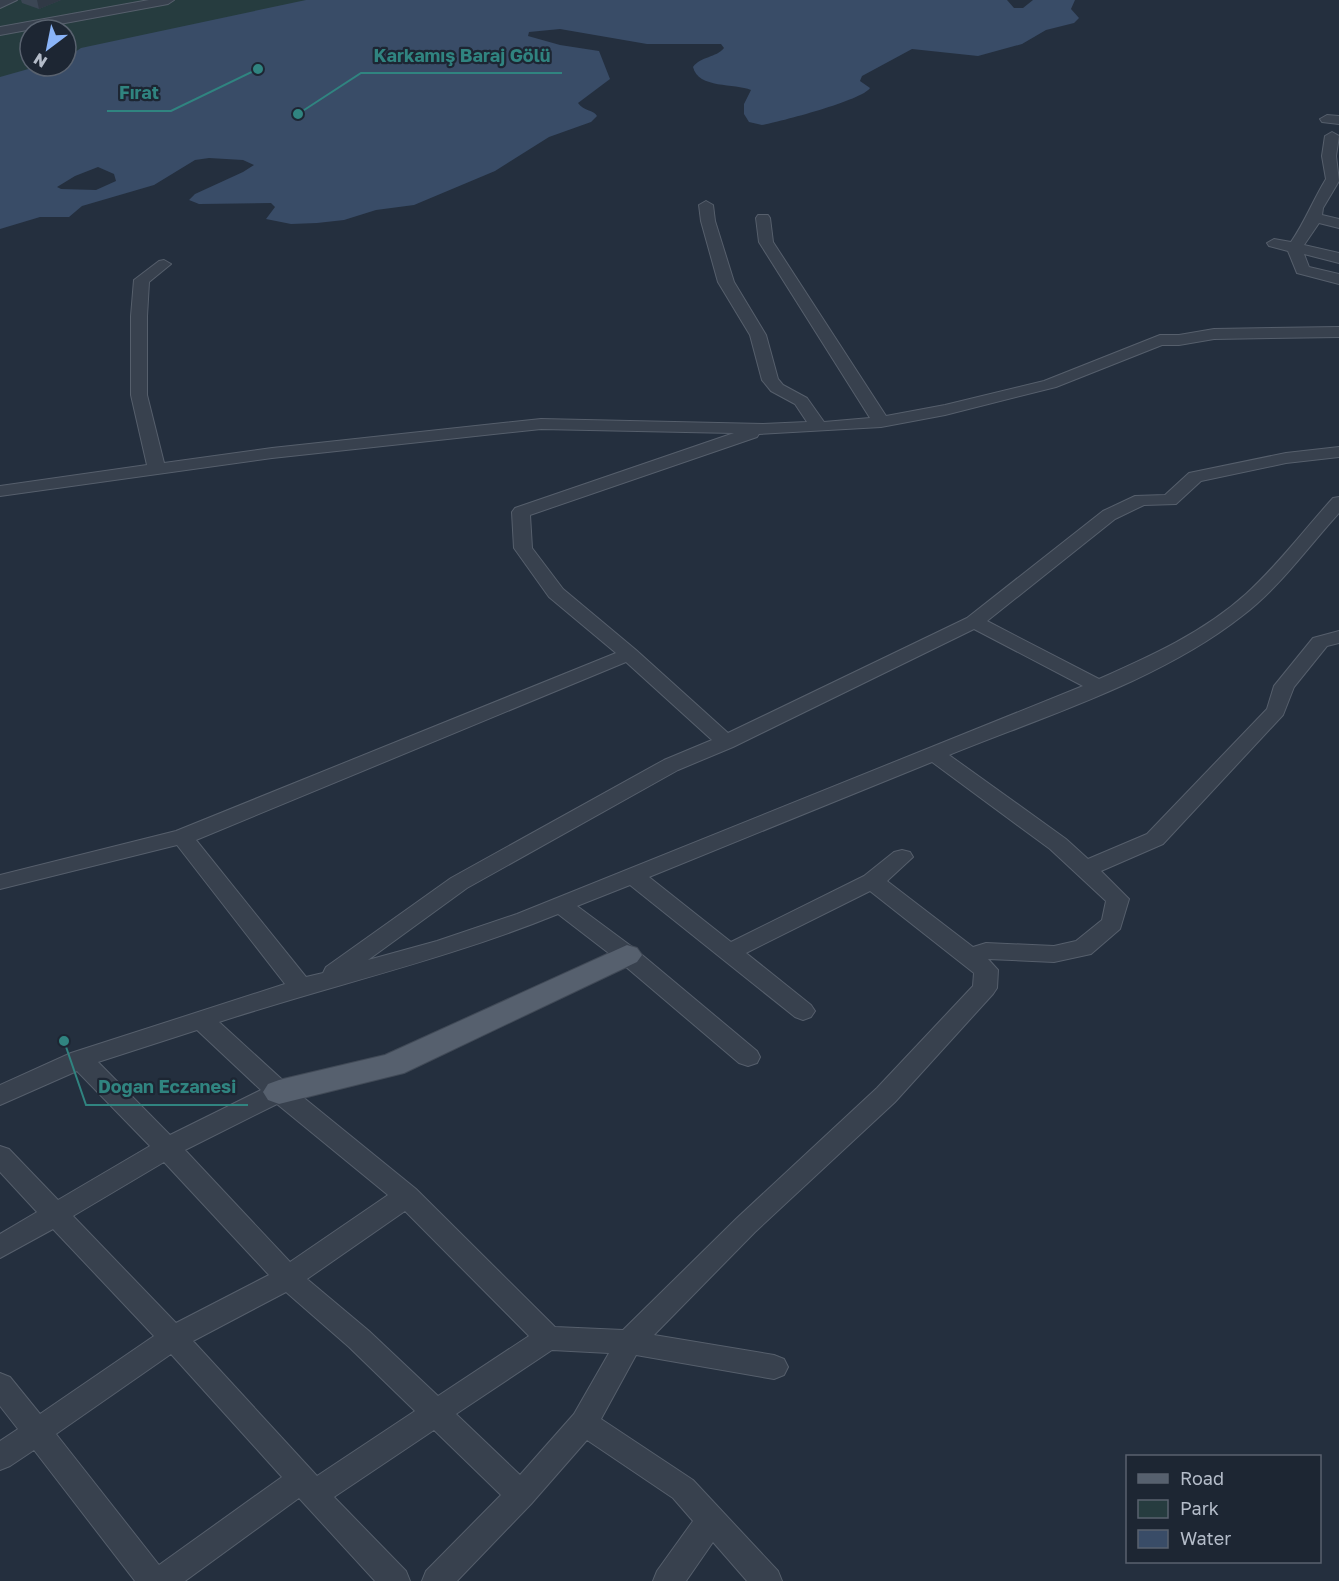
<svg xmlns="http://www.w3.org/2000/svg" width="1339" height="1581" font-family="'Golos Text',sans-serif">
  <style>
    .green { fill: #263c3f }
    .water { fill: #394c67; fill-rule: evenodd }
    .lines { fill: none; stroke-linecap: round; stroke-linejoin: round }
    .minor-casing { stroke: #565f6c; stroke-width: 2 }
    .major-casing { stroke: #414a57; stroke-width: 2 }
    .minor { fill: #38414e; fill-rule: evenodd }
    .major { fill: #56606e; fill-rule: evenodd }
    .wall { fill: #3b4654 }
    .shaded-wall { fill: #303945 }
    .leader { fill: none; stroke: #308480; stroke-width: 2 }
    .callout-dot { fill: #308480; stroke: #1d2633; stroke-width: 2 }
    .callout-label { font-size: 18px; text-anchor: middle; font-weight: bold; fill: #308480; stroke: #1d2633; stroke-width: 4.5; stroke-linejoin: round; paint-order: stroke }
  </style>
  <rect width="100%" height="100%" fill="#242f3e"/>
  <path class="green" d="M0 0H379L66 61V30H30V66H39L0 79Z"/>
  <path class="water" d="M306 0H1007L1014 8H1023L1033 0H1075L1071 9 1079 18 1074 23 1046 30 1022 44 978 56 912 49 862 76 860 81 870 88C863 100 779 122 762 125L749 122 744 114V104L751 90C735 83 698 89 693 67 701 56 716 58 724 48L721 44H647L560 29 529 32 528 36 560 45 599 51 610 79 578 103C583 111 594 110 597 116L591 122 549 137 495 171 414 205 376 210 344 220 317 223 291 224 266 219 275 207 271 203 199 204 189 200 195 194 243 172 254 165 243 160 209 158 195 160 154 185 82 206 69 217H40L0 229V77L39 66H66V58L81 48ZM98 167 114 174 116 181 96 190 61 189 57 187 75 176Z"/>
  <g class="lines">
    <defs>
      <path id="minor" d="M0 0H17L0 8Z
        M149 0H174L168 4 0 35V27Z
        M1327 115 1339 116V124L1322 122 1320 119Z
        M1332 132 1339 136 1336 156 1339 181 1323 208 1322 215 1339 219V228L1319 223 1304 245 1339 253V263L1304 254 1309 267 1339 274V284L1297 273 1288 251 1269 246 1267 243 1274 239 1291 242C1305 222 1313 200 1326 179L1322 156 1325 136Z
        M706 201 713 205 715 221 734 282 766 335 778 379 783 385 807 398 824 422 870 418 759 242 756 218 758 215H768L770 218 773 242 886 416 945 405 1044 381 1160 335H1179L1214 329 1339 327V337L1214 339 1179 345H1162L1056 387 945 415 881 427 759 434 757 437 530 515 532 548 563 589 636 650 728 733 967 618 1103 511 1135 496 1165 495 1189 473 1286 453 1339 447V457L1286 463 1201 481 1176 504 1144 505 1115 519 987 621 1099 679C1151 656 1204 632 1246 594 1278 565 1304 530 1333 498L1339 497V513C1308 547 1279 588 1242 616 1161 680 1045 716 949 755L1066 839 1088 859 1147 834 1267 709 1274 686 1313 638 1339 631V643L1327 646 1294 687 1283 715 1163 844 1101 871 1129 899 1120 929 1091 954 1054 962 988 959 998 970 997 988 993 994 895 1102 755 1232 654 1335 774 1355 784 1359 788 1367 784 1375 774 1379 636 1355 601 1419 693 1480 778 1571 782 1581H747L713 1542 686 1581H653L657 1571 693 1521 673 1498 587 1440 531 1504 457 1581H422L426 1571 501 1495 434 1430 334 1497 406 1571 410 1581H375L299 1498 185 1581H135L34 1450 10 1466 0 1470V1441L18 1429 0 1406V1373L10 1377 40 1414 154 1336 53 1229 0 1258V1234L37 1212 0 1172V1146L9 1149 58 1200 150 1146 77 1071 0 1105V1085L71 1053 285 984 177 845 0 889V875L176 831 616 653 549 597 514 548 512 512 515 508 734 433 541 429 272 458 0 496V486L147 465 131 395V316L134 280 159 261 164 260 171 264 149 282 147 316V395L164 463 272 448 541 419 763 424 807 422 795 404 771 391 762 380 750 335 718 282 701 221 699 205ZM974 629 1083 686 517 914 437 941 368 960 467 888 678 770 733 747ZM626 662 712 740 664 760 451 878 326 967 323 973 306 977 196 840ZM932 762 1050 849 1106 901 1102 920 1076 941 1054 946 986 943 973 947 887 881 913 857 910 852 902 850 894 852 864 876 731 942 649 877ZM630 885 795 1017 803 1020 811 1017 815 1011 811 1005 746 953 870 891 974 973 973 986 877 1088 737 1218 623 1330 555 1327 416 1189 288 1085 219 1022C332 985 448 959 558 914L619 961 739 1063 748 1066 757 1063 760 1057 757 1051 635 949 577 906ZM197 1030 261 1090 170 1135 98 1062ZM277 1104 388 1195 290 1262 185 1150ZM164 1162 269 1275 176 1323 73 1216ZM405 1211 529 1336 438 1396 369 1331 307 1279ZM286 1292 349 1347 415 1411 317 1476 193 1341ZM552 1350 609 1353 574 1414 520 1475 456 1414ZM171 1354 282 1477 159 1565 56 1434Z"/>
      <path id="major" d="M627 945 637 948 642 955 637 962 404 1073 279 1104 268 1100 263 1092 268 1084 279 1080 385 1055Z"/>
    </defs>
    <use href="#minor" class="minor-casing"/>
    <use href="#major" class="major-casing"/>
    <use href="#minor" class="minor"/>
    <use href="#major" class="major"/>
  </g>
  <path class="wall" d="M21 0H61L39 9 22 3Z"/>
  <path class="shaded-wall" d="M37 0H61L39 9Z"/>
  <path class="leader" d="M298 114L361 73H562M258 69L171 111H107M64 1041L86 1105H248"/>
  <g class="callout-dot">
    <circle cx="298" cy="114" r="6"/>
    <circle cx="258" cy="69" r="6"/>
    <circle cx="64" cy="1041" r="6"/>
  </g>
  <g class="callout-label">
    <text x="462" y="62">Karkamış Baraj Gölü</text>
    <text x="139" y="99">Fırat</text>
    <text x="167" y="1093">Doğan Eczanesi</text>
  </g>
  <rect x="1126" y="1455" width="195" height="108" fill="#1d2633" stroke="#59626f" stroke-width="1.5"/>
  <rect x="1138" y="1474" width="30" height="9" fill="#56606e" stroke="#59626f" stroke-width="1.5"/>
  <text x="1180" y="1485" font-size="18" fill="#b4bcc9">Road</text>
  <rect x="1138" y="1500" width="30" height="18" fill="#263c3f" stroke="#59626f" stroke-width="1.5"/>
  <text x="1180" y="1515" font-size="18" fill="#b4bcc9">Park</text>
  <rect x="1138" y="1530" width="30" height="18" fill="#394c67" stroke="#59626f" stroke-width="1.5"/>
  <text x="1180" y="1545" font-size="18" fill="#b4bcc9">Water</text>
  <g transform="translate(48 48) rotate(212)"><circle r="28" fill="#1d2633" stroke="#59626f" stroke-width="1.5"/>
  <path d="M0-4.5L10 22L0 15L-10 22Z" fill="#8ab4f8"/>
  <text y="-9" font-size="16" font-weight="bold" text-anchor="middle" fill="#b4bcc9">N</text>
  </g>
</svg>
